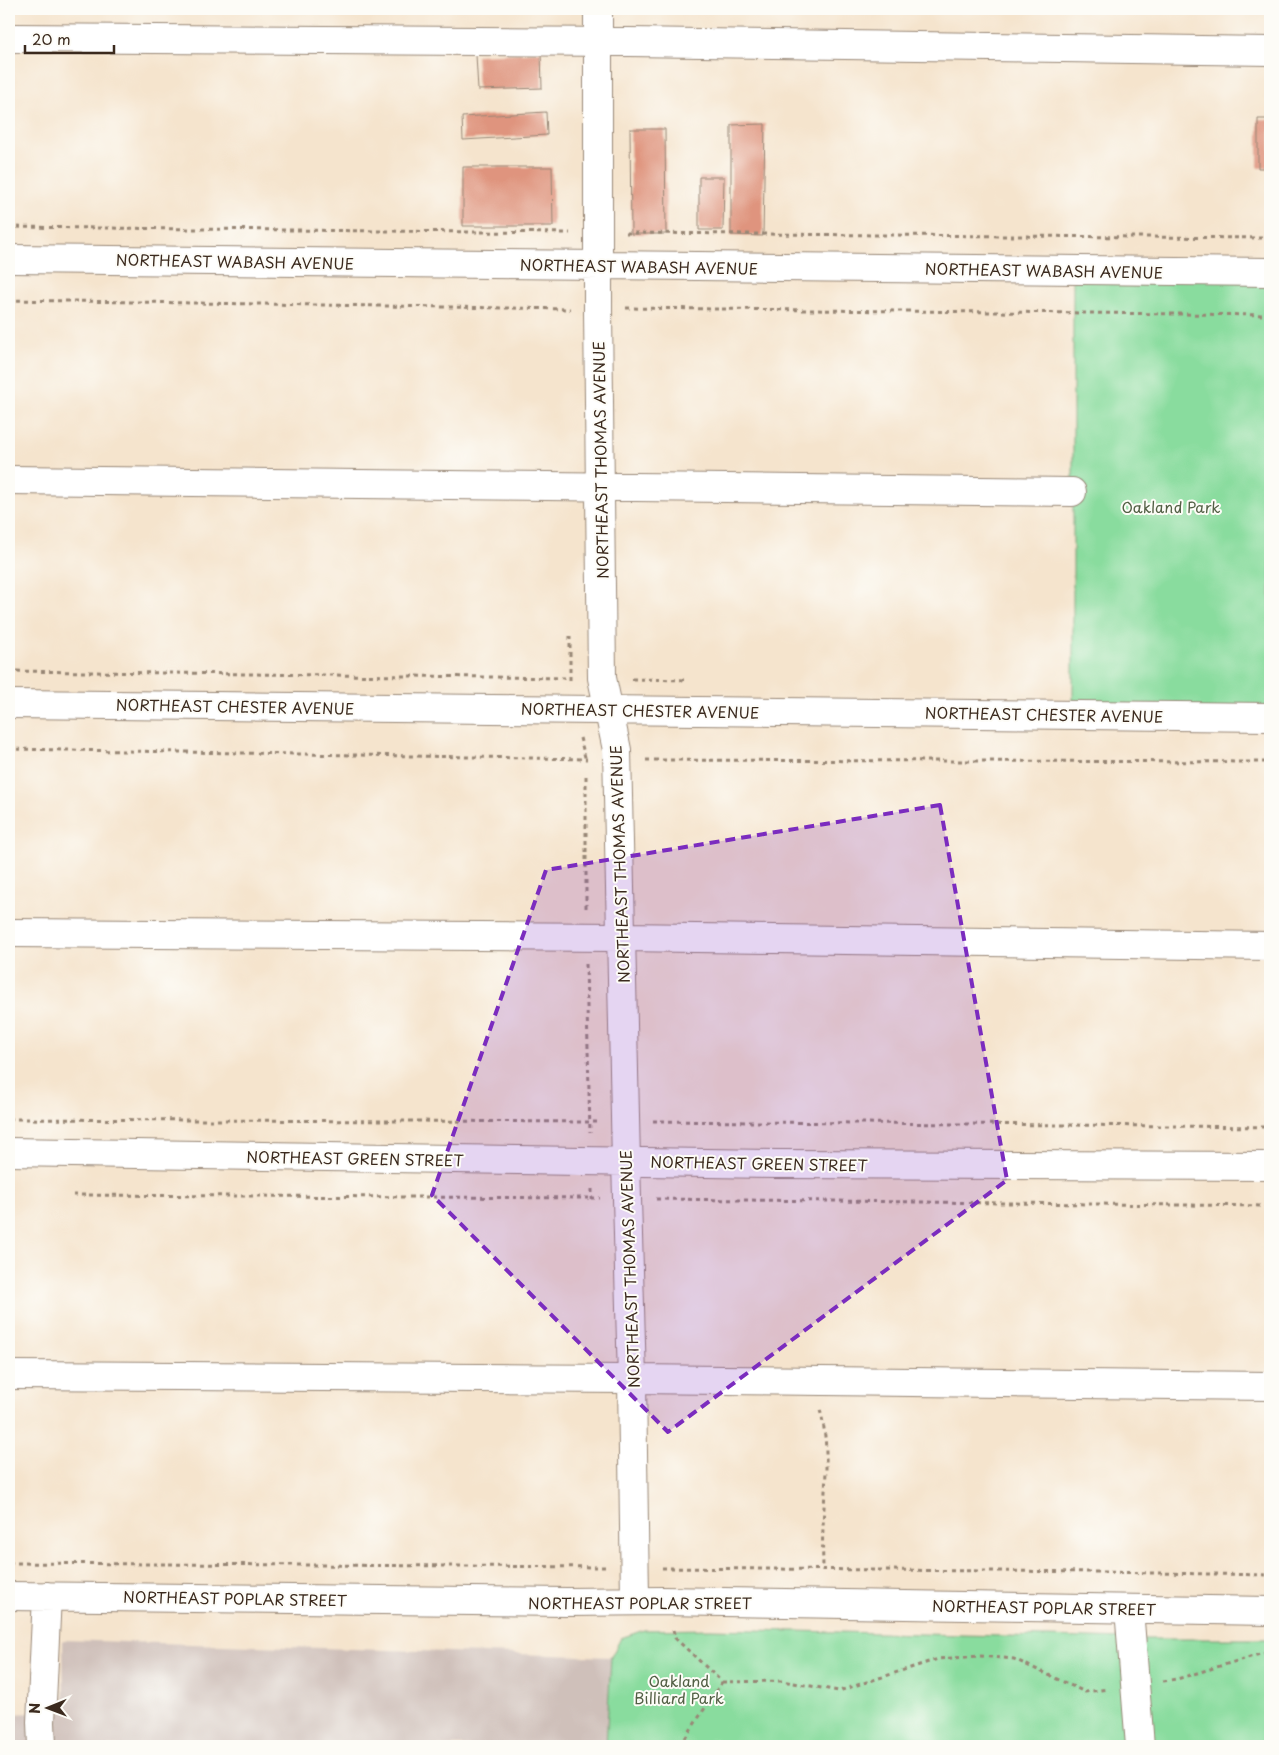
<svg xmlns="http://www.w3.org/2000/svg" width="1279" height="1755" font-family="'Playpen Sans',sans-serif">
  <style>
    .industrial { fill: #cfc0ba }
    .green { fill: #89dc9e; stroke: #62835e }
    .building { fill: #df947e }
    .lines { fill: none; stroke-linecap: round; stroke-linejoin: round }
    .minor-casing { stroke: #988776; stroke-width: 30 }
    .path { stroke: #988776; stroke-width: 3; stroke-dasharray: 4 4; stroke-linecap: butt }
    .minor { stroke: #fff; stroke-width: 28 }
    .marked { fill: #7b2cbf; fill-opacity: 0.2; stroke: #7b2cbf; stroke-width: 4; stroke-dasharray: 10 6; stroke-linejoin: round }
    .labels { text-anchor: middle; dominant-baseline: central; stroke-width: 4; stroke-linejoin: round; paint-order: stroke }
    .street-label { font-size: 15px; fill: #3b2a1e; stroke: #fdfcf7 }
    .park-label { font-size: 15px; fill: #525f44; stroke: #fdfcf7 }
  </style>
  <rect width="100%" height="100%" fill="#fdfcf7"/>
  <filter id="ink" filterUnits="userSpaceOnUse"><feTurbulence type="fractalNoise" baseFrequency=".02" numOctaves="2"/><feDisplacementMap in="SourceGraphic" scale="10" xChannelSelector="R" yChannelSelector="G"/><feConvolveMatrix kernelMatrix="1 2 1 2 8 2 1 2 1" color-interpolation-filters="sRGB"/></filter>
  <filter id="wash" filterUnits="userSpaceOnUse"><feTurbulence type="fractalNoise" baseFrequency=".0096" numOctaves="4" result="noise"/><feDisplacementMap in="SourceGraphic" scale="20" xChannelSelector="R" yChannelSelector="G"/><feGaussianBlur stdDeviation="1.12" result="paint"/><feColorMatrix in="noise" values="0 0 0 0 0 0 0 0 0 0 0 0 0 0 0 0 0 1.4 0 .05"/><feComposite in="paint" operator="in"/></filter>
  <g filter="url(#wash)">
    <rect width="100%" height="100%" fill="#f5e4cd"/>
    <path class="industrial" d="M63 1640 611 1657 606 1746H9V1714L64 1712Z"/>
    <path class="green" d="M1073 270 1270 272V717L1073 714Z
      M711 1629 1130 1639H1270V1746H606L611 1657 621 1638 644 1630Z"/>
    <g id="blocks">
      <path class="building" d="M541 52 542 88 478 90 476 55Z
        M546 112 547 135 463 140 462 117Z
        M1258 119H1270V168H1258Z
        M765 124 763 236 731 235V125Z
        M630 129H665L666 234H631Z
        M463 167H552L553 226H463Z
        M699 177H724L723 230H699Z"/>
    </g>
  </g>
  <g filter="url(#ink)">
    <use href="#blocks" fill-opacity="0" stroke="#988776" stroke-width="1"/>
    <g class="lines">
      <defs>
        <path id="minor" d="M598 9V310L602 678 617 750 626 1162 632 1379 635 1600
          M9 38 629 42 1270 51
          M9 259 1270 272
          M9 480 1072 492
          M9 704 1270 717
          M9 933 622 937 1270 946
          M9 1152 777 1164 1270 1166
          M9 1375 632 1379 1270 1386
          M9 1596 567 1602 662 1601 1270 1611
          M1129 1609 1140 1746
          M42 1746 41 1722 47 1596"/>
      </defs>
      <use href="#minor" class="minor-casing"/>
      <path class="path" d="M9 227 570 233
        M626 233 1270 238
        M9 300 570 309
        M626 308 1270 315
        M9 671 571 678
        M632 679 688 680
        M570 680V636
        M580 738 586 761
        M9 749 587 759
        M646 760 1270 762
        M586 908V774
        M586 964 590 1133
        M9 1119 597 1122
        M653 1121 1270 1127
        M592 1189V1198H600
        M73 1195 592 1198
        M656 1199 1270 1206
        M820 1410C831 1448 824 1490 823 1529 822 1543 823 1557 823 1571
        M9 1563 606 1567
        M662 1568 1099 1572 1270 1575
        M673 1630 675 1638 722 1682 680 1746
        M1163 1681 1177 1679 1270 1651
        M722 1682 782 1681 839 1691 938 1659 980 1656 1014 1659 1085 1692 1108 1689"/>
      <use href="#minor" class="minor"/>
    </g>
  </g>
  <path class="marked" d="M940 805 1007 1180 668 1432 432 1195 546 870Z"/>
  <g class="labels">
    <g class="street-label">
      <text transform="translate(235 261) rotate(1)">NORTHEAST WABASH AVENUE</text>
      <text transform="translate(639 266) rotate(1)">NORTHEAST WABASH AVENUE</text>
      <text transform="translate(1044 270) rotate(1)">NORTHEAST WABASH AVENUE</text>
      <text transform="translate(600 460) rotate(-91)">NORTHEAST THOMAS AVENUE</text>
      <text transform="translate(235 706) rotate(1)">NORTHEAST CHESTER AVENUE</text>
      <text transform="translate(640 710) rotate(1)">NORTHEAST CHESTER AVENUE</text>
      <text transform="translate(1044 714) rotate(1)">NORTHEAST CHESTER AVENUE</text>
      <text transform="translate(619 864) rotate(-92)">NORTHEAST THOMAS AVENUE</text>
      <text transform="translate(355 1158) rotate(1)">NORTHEAST GREEN STREET</text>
      <text transform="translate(759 1163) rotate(1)">NORTHEAST GREEN STREET</text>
      <text transform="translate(629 1269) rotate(-92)">NORTHEAST THOMAS AVENUE</text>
      <text transform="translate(235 1598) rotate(1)">NORTHEAST POPLAR STREET</text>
      <text x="640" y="1602">NORTHEAST POPLAR STREET</text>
      <text transform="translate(1044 1607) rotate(1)">NORTHEAST POPLAR STREET</text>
    </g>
    <g class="park-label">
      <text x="1171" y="506">Oakland Park</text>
      <text x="679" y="1680">Oakland<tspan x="679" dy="17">Billiard Park</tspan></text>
    </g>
  </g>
  <rect width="1279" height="1755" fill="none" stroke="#fdfcf7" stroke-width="30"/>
  <g transform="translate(48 1708) rotate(269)" stroke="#fdfcf7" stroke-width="4" paint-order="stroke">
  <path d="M0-4L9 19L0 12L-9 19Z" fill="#3b2a1e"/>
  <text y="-8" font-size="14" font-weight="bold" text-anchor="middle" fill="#3b2a1e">N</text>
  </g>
  <path d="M25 45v8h89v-8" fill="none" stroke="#3b2a1e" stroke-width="2.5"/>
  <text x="32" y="45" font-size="15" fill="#3b2a1e" stroke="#fdfcf7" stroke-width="4" paint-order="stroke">20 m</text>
</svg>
